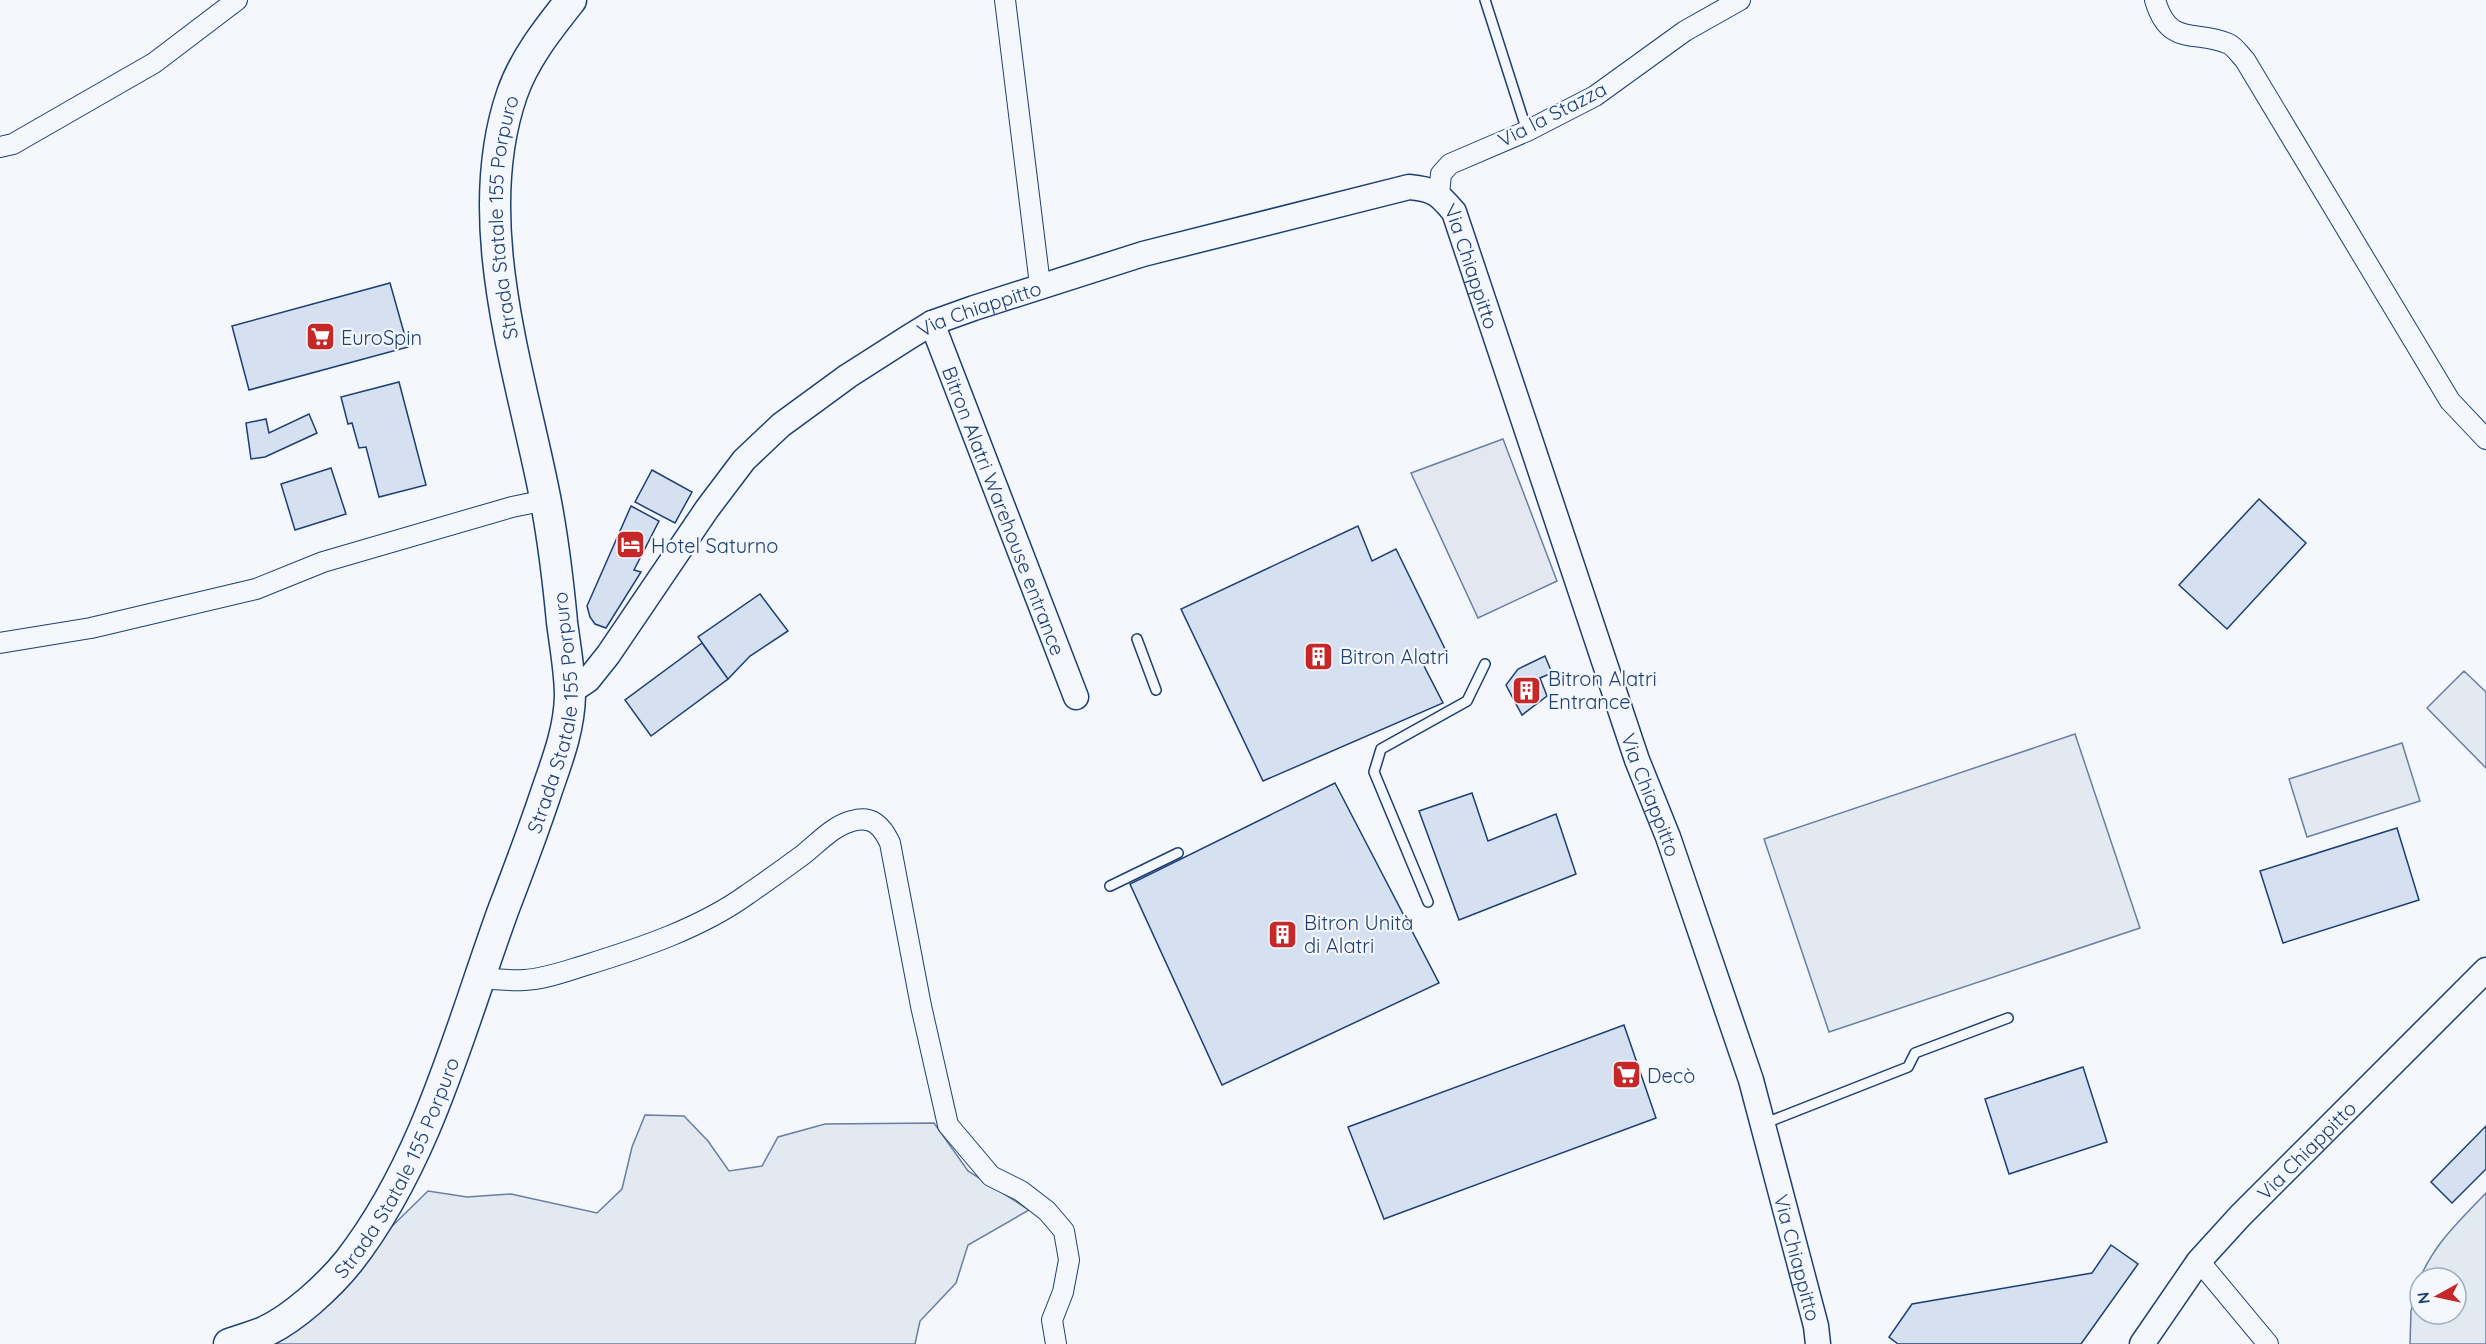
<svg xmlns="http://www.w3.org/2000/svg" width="2486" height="1344" font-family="Quicksand,sans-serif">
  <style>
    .green { fill: #e3e9f0; stroke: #687fa3; stroke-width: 1.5 }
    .parking { fill: #e3e8f0; stroke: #687fa3; stroke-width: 1.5 }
    .building { fill: #d5e0f0; stroke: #1d3f73; stroke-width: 1.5 }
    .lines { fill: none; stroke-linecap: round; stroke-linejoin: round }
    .service-casing { stroke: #1d3f73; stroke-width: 12 }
    .minor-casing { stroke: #1d3f73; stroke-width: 22 }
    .tertiary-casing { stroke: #1d3f73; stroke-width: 27 }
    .primary-casing { stroke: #1d3f73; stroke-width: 33 }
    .service { stroke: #f4f7fb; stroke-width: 9 }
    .minor { stroke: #f4f7fb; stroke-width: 20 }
    .tertiary { stroke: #f4f7fb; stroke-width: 24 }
    .primary { stroke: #f4f7fb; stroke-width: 30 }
    .labels { text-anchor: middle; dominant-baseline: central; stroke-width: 4.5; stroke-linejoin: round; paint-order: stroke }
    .street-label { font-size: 20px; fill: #1d3f73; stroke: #f4f7fb }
    .poi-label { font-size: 20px; fill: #1d3f73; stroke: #f4f7fb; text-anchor: start }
  </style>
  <rect width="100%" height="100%" fill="#f4f7fb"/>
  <path class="green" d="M2464 671 2486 692V768L2427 708Z
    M2075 734 2140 928 1829 1032 1764 839Z
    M2402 743 2420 801 2307 837 2289 779Z
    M645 1115 684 1116 708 1141 729 1171 762 1166 778 1137 825 1124 934 1123 968 1171 1029 1210 968 1245 956 1283 920 1321 915 1344H255L381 1237 428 1191 467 1197 511 1194 597 1213 622 1189 632 1147Z
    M2486 1193V1344H2410L2411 1311 2420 1278V1314H2456V1278H2420C2435 1243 2460 1220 2486 1193Z"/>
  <path class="parking" d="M1503 439 1557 581 1478 618 1411 473Z"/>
  <path class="building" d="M390 283 408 347 249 390 232 326Z
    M399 382 426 485 379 497 366 447 359 448 352 423 348 424 341 397Z
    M309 414 317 433 265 457 251 459 246 423 266 419 269 433Z
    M331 468 346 514 295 530 281 484Z
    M652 470 692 492 675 523 635 502Z
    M2259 499 2306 543 2227 629 2179 585Z
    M631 506 659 521 634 570 641 572 606 628 595 624 590 617 587 606Z
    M1358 526 1372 561 1396 549 1446 651 1422 662 1443 703 1263 781 1181 609Z
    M760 594 788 631 750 656 728 679 698 637Z
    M702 643 728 679 651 736 625 700Z
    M1545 656 1552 673 1540 678 1547 696 1522 715 1506 685 1518 669Z
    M1335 783 1439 983 1222 1085 1130 884Z
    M1472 793 1488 841 1556 814 1576 874 1459 920 1419 811Z
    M2397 828 2419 900 2283 943 2260 871Z
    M1624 1025 1656 1118 1384 1219 1348 1127Z
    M2083 1067 2107 1142 2009 1174 1985 1099Z
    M2486 1126V1169L2452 1203 2431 1182Z
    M2111 1245 2138 1264 2081 1344H1898L1889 1337 1912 1304 2092 1273Z"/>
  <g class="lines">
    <defs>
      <path id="service" d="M1485 0 1527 131
        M1137 639 1156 690
        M1110 886 1178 853
        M1428 902 1374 772 1381 749 1467 701 1485 664
        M1763 1124 1908 1067 1915 1053 2008 1018"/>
      <path id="minor" d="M1005 0 1040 285
        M2155 0C2169 48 2195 29 2229 44 2235 47 2240 55 2245 60L2450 401 2486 439
        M0 147 13 144 154 63 237 0
        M1439 195 1441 174 1450 164 1527 131 1595 96 1685 31 1740 0
        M0 643 91 628 256 589 323 562 512 507 546 500
        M478 978C493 979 509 981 524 980 545 979 566 971 586 965 641 948 701 928 748 894 767 881 785 868 804 854 819 842 833 826 852 821 872 815 882 826 890 843L921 1006 948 1125 991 1176 1021 1191 1047 1211 1064 1231 1069 1260 1063 1292 1052 1320 1056 1344
        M2199 1261 2268 1344"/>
      <g id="tertiary">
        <path id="s1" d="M932 323 1076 697"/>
        <path id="s2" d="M570 692 588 680 608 655 707 509 744 460 781 425 848 376 909 337 932 323 974 308 1143 254 1409 187C1434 189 1439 194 1454 212L1637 760 1668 837 1751 1080 1816 1326 1818 1344"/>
        <path id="s3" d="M2142 1344 2199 1261 2240 1216 2486 970"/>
      </g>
      <g id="primary">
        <path id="s4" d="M229 1344C240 1340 252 1337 264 1332 293 1319 329 1286 349 1261 428 1159 460 1028 504 908 519 869 534 829 547 790 558 758 569 730 570 696 570 672 565 646 562 622 558 580 553 538 545 497 520 370 468 222 512 94 524 59 548 29 571 0"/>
      </g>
    </defs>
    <use href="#service" class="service-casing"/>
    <use href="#minor" class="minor-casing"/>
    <use href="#tertiary" class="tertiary-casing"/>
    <use href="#primary" class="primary-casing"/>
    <use href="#service" class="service"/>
    <use href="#minor" class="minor"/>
    <use href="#tertiary" class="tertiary"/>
    <use href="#primary" class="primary"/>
  </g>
  <defs>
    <symbol id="supermarket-square" viewBox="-11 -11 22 22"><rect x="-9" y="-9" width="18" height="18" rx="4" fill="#c62828" stroke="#f4f7fb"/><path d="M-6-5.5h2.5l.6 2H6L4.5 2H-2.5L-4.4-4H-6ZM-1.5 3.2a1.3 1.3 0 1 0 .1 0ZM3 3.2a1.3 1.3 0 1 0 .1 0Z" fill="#fff"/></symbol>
    <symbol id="hotel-square" viewBox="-11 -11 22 22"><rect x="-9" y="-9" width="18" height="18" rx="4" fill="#c62828" stroke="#f4f7fb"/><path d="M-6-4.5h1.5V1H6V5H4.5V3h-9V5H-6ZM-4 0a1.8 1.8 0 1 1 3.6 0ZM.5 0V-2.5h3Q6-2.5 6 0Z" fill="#fff"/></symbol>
    <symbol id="building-square" viewBox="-11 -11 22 22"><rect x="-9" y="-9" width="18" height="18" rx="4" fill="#c62828" stroke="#f4f7fb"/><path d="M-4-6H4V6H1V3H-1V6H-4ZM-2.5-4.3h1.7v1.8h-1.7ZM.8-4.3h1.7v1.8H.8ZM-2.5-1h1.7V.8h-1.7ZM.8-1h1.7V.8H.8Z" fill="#fff"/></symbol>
  </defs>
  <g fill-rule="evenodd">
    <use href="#supermarket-square" x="304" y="320" width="33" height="33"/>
    <use href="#hotel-square" x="614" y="528" width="33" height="33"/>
    <use href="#building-square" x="1302" y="640" width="33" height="33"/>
    <use href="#building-square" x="1510" y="674" width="33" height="33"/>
    <use href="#building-square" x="1266" y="918" width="33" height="33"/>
    <use href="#supermarket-square" x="1610" y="1058" width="33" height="33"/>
  </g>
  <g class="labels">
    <g class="street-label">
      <text transform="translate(1552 114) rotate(-27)">Via la Stazza</text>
      <text stroke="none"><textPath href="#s4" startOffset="1244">Strada Statale 155 Porpuro</textPath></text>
      <text stroke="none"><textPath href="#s2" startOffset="1132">Via Chiappitto</textPath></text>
      <text stroke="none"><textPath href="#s2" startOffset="574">Via Chiappitto</textPath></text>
      <text stroke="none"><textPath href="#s1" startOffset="201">Bitron Alatri Warehouse entrance</textPath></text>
      <text stroke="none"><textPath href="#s4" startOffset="740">Strada Statale 155 Porpuro</textPath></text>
      <text stroke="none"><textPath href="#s2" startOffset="1690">Via Chiappitto</textPath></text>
      <text stroke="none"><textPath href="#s3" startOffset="255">Via Chiappitto</textPath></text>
      <text stroke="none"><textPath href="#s4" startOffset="254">Strada Statale 155 Porpuro</textPath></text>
      <text stroke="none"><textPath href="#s2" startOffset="2176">Via Chiappitto</textPath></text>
    </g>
    <g class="poi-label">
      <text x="341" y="337">EuroSpin</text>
      <text x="651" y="545">Hotel Saturno</text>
      <text x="1340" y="656">Bitron Alatri</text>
      <text x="1548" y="678">Bitron Alatri<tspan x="1548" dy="23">Entrance</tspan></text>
      <text x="1304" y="922">Bitron Unità<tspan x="1304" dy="23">di Alatri</tspan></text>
      <text x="1647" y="1075">Decò</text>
    </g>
  </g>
  <g transform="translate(2438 1296) rotate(262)"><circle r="28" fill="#f4f7fb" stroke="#9eadc5" stroke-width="1.5"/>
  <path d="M0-4.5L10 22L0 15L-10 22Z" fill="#c62828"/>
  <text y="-9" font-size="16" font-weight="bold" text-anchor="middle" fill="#1d3f73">N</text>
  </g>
</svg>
